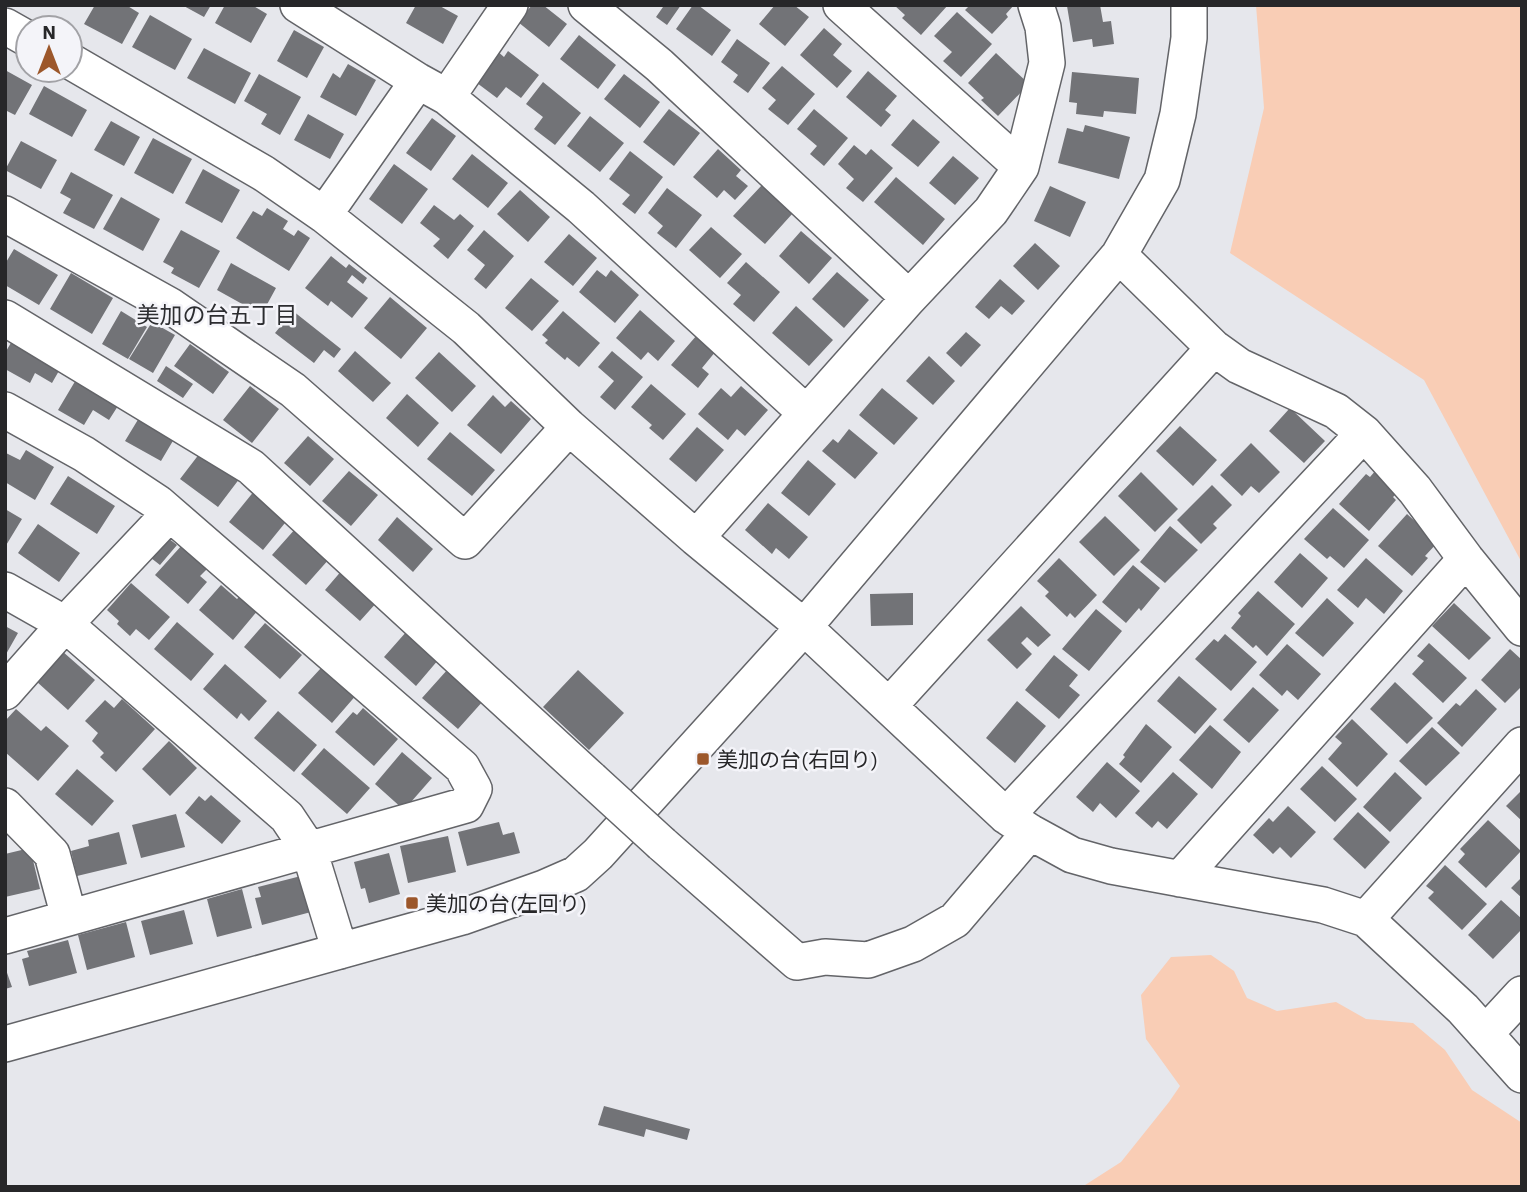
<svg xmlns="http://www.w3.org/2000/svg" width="1527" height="1192" font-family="'IBM Plex Sans','Noto Sans JP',sans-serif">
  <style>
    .green { fill: #f9cdb5 }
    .building { fill: #727377 }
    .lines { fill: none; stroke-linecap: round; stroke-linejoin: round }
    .minor-casing { stroke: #636468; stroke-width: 38 }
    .minor { stroke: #fff; stroke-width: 35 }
    .minor-bridge-casing { stroke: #636468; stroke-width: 38; stroke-linecap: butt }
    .minor-bridge { stroke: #fff; stroke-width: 35 }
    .poi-dot { fill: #9c572b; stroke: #f4f4f9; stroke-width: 2.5 }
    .labels { text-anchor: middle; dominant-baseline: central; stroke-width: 5; stroke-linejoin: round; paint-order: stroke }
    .poi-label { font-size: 21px; fill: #272729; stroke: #f4f4f9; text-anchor: start }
    .neighbourhood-label { font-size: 23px; fill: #2c2d30; stroke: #f4f4f9 }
  </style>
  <rect width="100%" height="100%" fill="#e6e7ec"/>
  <path class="green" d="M1256 5H1522V563L1424 380 1230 253 1264 108Z
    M1211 955 1234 971 1247 998 1277 1011 1336 1002 1366 1019 1413 1023 1445 1050 1472 1090 1522 1123V1187H1082L1121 1162 1169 1102 1180 1086 1146 1039 1141 995 1171 957Z"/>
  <path class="building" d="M95 5H126L139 13 122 44 84 24Z
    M182 5H211L204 17Z
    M225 5H252L267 14 251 43 215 23Z
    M416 5H438L458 16 443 44 406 23Z
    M532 5H543L567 24 549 47 518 22Z
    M661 5H681L667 25 656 17 663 7Z
    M693 5H698L731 30 712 56 676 29Z
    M775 5H794L809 17 785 46 759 24Z
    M894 5H948L921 35 902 18 905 15Z
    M970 5H1014L1006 14 1008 17 992 34 965 10Z
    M1100 5 1103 22 1111 21 1114 44 1093 47 1092 39 1073 42 1067 6Z
    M957 12 992 44 961 77 943 61 952 52 934 36Z
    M150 15 192 39 175 70 132 47Z
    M824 28 842 44 833 55 852 71 837 88 800 55Z
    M294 30 324 47 307 78 277 61Z
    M579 35 616 65 598 89 560 59Z
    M737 39 770 63 748 93 733 82 738 75 721 62Z
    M204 48 251 73 235 104 187 78Z
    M496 50 504 57 508 51 539 75 521 98 506 87 497 98 473 80Z
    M996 53 1029 84 998 116 981 100 984 98 968 83Z
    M348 64 376 80 356 116 320 97 333 73 340 78Z
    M782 66 815 94 788 125 768 109 776 100 762 88Z
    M5 70 32 85 15 115 5 110Z
    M868 71 897 96 885 110 891 115 881 127 846 97Z
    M1072 72 1139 78 1136 114 1104 111 1103 117 1076 114 1077 103 1069 102Z
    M259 74 301 97 280 135 261 124 267 114 244 101Z
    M624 74 660 102 640 128 604 99Z
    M543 82 581 113 555 145 534 129 543 117 526 104Z
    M44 86 87 110 72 137 29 114Z
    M669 109 700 133 674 166 643 142Z
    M814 109 848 138 824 166 810 154 817 146 797 129Z
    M308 114 344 134 330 159 294 140Z
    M590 116 624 143 600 172 567 146Z
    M432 118 456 136 431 171 406 153Z
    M913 119 940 142 918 167 891 145Z
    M111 121 140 137 124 166 94 150Z
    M1085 125 1130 137 1119 179 1058 163 1067 128 1083 132Z
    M153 138 192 159 173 194 134 173Z
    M21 141 57 160 41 189 5 170Z
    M854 145 866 155 871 149 893 168 863 202 846 188 854 179 838 164Z
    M718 149 741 170 736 176 748 186 735 200 724 190 717 198 693 177Z
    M630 151 663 177 635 214 622 204 630 195 609 179Z
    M472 154 508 183 488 208 452 179Z
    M953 156 979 178 955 205 929 183Z
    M394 164 428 189 402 224 369 199Z
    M203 169 240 190 222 223 185 203Z
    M71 172 113 195 94 229 63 213 71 199 60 193Z
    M896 177 945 219 923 245 874 202Z
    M762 185 793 213 765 244 733 216Z
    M1050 186 1086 202 1070 237 1034 221Z
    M667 188 702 215 676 248 657 233 663 226 648 213Z
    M520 190 550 217 528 242 497 214Z
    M121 197 160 219 143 251 103 229Z
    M434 205 454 220 460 214 474 226 448 259 433 246 440 239 420 223Z
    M267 208 288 221 283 229 294 236 298 230 310 238 289 271 236 238 253 211 262 216Z
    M711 227 742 254 720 278 689 250Z
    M181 230 220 251 199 288 171 273 174 268 163 262Z
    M484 230 514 256 486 289 474 279 485 265 467 250Z
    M801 231 832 258 809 284 779 256Z
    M569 234 597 258 573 286 544 262Z
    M1035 243 1060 266 1038 290 1013 266Z
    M14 249 58 275 39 305 5 285V264Z
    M331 256 346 268 349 264 367 278 363 284 352 275 347 282 368 298 352 318 331 301 328 306 305 288Z
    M746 262 780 292 754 322 733 304 741 295 727 283Z
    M231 263 276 288 264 310 256 305 253 310 217 290Z
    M597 270 606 277 611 270 639 295 615 323 579 292Z
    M837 272 869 300 844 328 812 299Z
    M71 273 113 298 92 334 50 309Z
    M531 278 559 301 532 331 505 308Z
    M1000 279 1025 301 1012 315 1001 306 989 319 975 307Z
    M390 297 427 328 401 359 364 328Z
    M796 306 833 340 809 366 772 333Z
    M640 310 675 341 658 361 648 352 641 360 616 338Z
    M121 311 147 327 128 359 102 344Z
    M293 311 341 349 334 358 324 350 314 363 275 333Z
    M563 311 600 343 579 367 567 357 565 360 545 343 548 340 542 335Z
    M152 322 175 335 153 373 129 359Z
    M966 332 981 345 961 367 946 353Z
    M697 335 716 351 702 368 709 374 698 388 671 365Z
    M15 336 60 369 52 383 35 373 30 383 5 369V353Z
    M190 344 229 372 213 394 174 366Z
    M355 351 391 383 373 402 338 371Z
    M612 351 643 377 615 410 600 397 614 381 598 367Z
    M439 352 476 386 452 412 415 378Z
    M929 356 955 381 933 405 906 381Z
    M166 366 193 384 183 398 157 381Z
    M80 373 123 398 109 420 93 410 84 425 58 410Z
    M651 384 686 414 663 440 649 428 652 425 631 407Z
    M250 386 279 409 252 443 223 420Z
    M741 386 768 410 745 436 737 429 728 440 698 414 721 388 731 397Z
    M882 388 918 418 894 445 859 415Z
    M407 394 439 423 418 447 386 418Z
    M493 395 505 407 511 401 531 419 501 454 467 425Z
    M1290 408 1325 441 1304 463 1269 431Z
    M142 413 177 434 161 461 125 441Z
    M1180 426 1217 460 1193 486 1156 451Z
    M697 427 724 450 696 482 669 459Z
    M849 429 878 453 855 479 822 451 833 439 838 443Z
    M450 432 495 470 472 496 427 459Z
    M308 436 334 459 310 486 284 463Z
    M1251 443 1280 472 1259 493 1251 486 1242 496 1220 475Z
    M203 449 240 478 218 507 180 479Z
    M26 450 54 467 35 500 5 482 6 453 20 460Z
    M808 460 836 484 809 516 781 493Z
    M1376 470 1399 491 1393 497 1396 500 1369 531 1339 504 1366 474 1370 477Z
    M349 471 378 495 351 526 322 501Z
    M1141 472 1178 509 1155 532 1118 496Z
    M68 476 115 506 97 534 50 504Z
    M1212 485 1232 505 1213 524 1217 528 1201 544 1177 520Z
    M255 490 289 518 263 550 229 522Z
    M768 503 808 537 789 559 776 548 772 554 745 530Z
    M1333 508 1369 540 1344 568 1330 556 1327 559 1304 539Z
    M5 509 22 519 5 547Z
    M1407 514 1438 542 1425 556 1428 558 1412 576 1378 546Z
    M1105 516 1140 550 1114 576 1079 542Z
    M397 517 433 549 413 572 378 540Z
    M38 524 80 553 59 582 18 553Z
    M1170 526 1198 550 1165 583 1140 562Z
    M296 528 330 558 306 585 272 555Z
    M168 538 177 545 160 565 151 558Z
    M183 544 209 567 200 576 207 582 188 604 155 575Z
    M1300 553 1328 578 1302 608 1274 582Z
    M1059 558 1097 595 1075 618 1070 613 1067 617 1045 596 1049 592 1037 581Z
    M1366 558 1403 591 1384 614 1366 598 1358 608 1337 590Z
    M1133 565 1160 588 1141 611 1139 608 1126 623 1102 602Z
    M343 569 378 601 360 621 325 590Z
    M131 583 170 617 149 640 136 629 130 636 117 624 119 621 107 610Z
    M221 585 237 599 242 594 259 609 233 640 199 610Z
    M1258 591 1295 624 1267 656 1256 645 1253 648 1231 628 1241 616 1238 613Z
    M913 593V625L871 626 870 594Z
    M1327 598 1354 623 1323 657 1295 633Z
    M1454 603 1491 638 1469 660 1432 626Z
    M1021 606 1051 635 1038 647 1027 637 1021 643 1032 654 1017 669 987 640Z
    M1096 609 1122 631 1089 671 1062 649Z
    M177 622 214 654 191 681 154 649Z
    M265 623 302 655 280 679 244 647Z
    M5 626 18 633 5 656Z
    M407 631 439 659 416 686 384 657Z
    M1225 634 1257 662 1231 691 1195 659 1214 639 1218 642Z
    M1429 643 1467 678 1443 703 1412 674 1424 661 1417 656Z
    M1287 644 1321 674 1298 700 1287 690 1282 696 1259 675Z
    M1510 649 1522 660V686L1505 703 1481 680Z
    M62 651 95 680 68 710 36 681Z
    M1054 655 1078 675 1069 686 1080 695 1059 719 1025 690Z
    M225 664 267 701 249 721 241 713 237 719 203 689Z
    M321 668 329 675 333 671 358 693 332 723 298 693Z
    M448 669 484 700 458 729 422 698Z
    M578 670 624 713 589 750 543 707Z
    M1179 676 1217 709 1195 734 1157 701Z
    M1395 682 1433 718 1407 744 1370 709Z
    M1253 687 1279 710 1249 743 1223 720Z
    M1476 689 1497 709 1462 747 1437 723 1456 703 1460 706Z
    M122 699 155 729 116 772 100 757 104 753 92 741 98 733 85 721 105 700 114 708Z
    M1017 701 1046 726 1015 763 986 738Z
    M363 708 398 739 374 766 335 732 353 712 357 715Z
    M16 709 41 731 46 726 69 746 38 781 5 752V721Z
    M278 711 317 745 294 772 254 738Z
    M1352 719 1388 754 1357 787 1328 759 1342 743 1335 737Z
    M1146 724 1172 747 1141 783 1119 764 1125 757 1123 755Z
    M1210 725 1241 752 1212 789 1179 760Z
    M1432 727 1460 753 1426 786 1399 761Z
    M169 741 197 768 170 796 142 769Z
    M324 748 370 788 347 814 301 774Z
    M402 752 432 778 404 810 375 784Z
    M1107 762 1140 791 1116 818 1100 803 1093 812 1076 797Z
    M1322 766 1357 799 1335 822 1300 789Z
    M77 769 114 801 92 826 55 794Z
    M1173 772 1198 794 1167 829 1158 821 1152 828 1135 813Z
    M1395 772 1422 798 1390 832 1363 807Z
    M1522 790V821L1506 806Z
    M211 795 241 821 222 844 185 813 199 796 205 801Z
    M1288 806 1316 832 1291 858 1280 847 1273 854 1253 835 1269 818 1273 822Z
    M1358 812 1390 842 1365 869 1333 839Z
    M176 814 185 847 141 858 132 825Z
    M1488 820 1521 851 1486 888 1458 862 1465 854 1460 849Z
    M499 822 503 835 514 832 520 853 467 866 458 832Z
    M119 832 127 864 77 876 71 851 89 846 88 840Z
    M448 836 456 872 408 883 400 846Z
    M30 848 40 889 5 897V854Z
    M389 853 400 894 369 903 365 888 361 889 354 862Z
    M1445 865 1487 904 1462 930 1428 898 1434 892 1426 886Z
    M301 876 311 912 262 925 255 898 261 897 258 887Z
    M1522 877V898L1511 888Z
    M242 889 252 928 217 937 207 899Z
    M1501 900 1522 919V929L1493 959 1468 935Z
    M184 910 193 944 150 955 141 921Z
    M126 922 135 957 87 970 78 935Z
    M68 940 77 973 29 986 22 959 29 957 27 951Z
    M5 967 12 987 5 989Z
    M604 1106 690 1129 687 1140 646 1129 644 1137 598 1125Z"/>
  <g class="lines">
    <defs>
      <path id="minor" d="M298 5 418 81 447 97 581 207 806 413
        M586 5 659 65 909 298
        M841 5 1021 167
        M5 26 28 39
        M70 61 263 173 324 215 466 328 569 427 696 538 804 627 1006 816 1030 832 1072 855 1111 866 1323 905 1366 919 1463 1009 1522 1075
        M447 97 510 5
        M5 214 169 305 293 390 465 541 569 427
        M324 215 418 81
        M1119 255 1214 348 1239 366 1336 411 1364 433 1415 490 1466 559 1522 628
        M5 318 251 467 591 779
        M5 410 84 454 158 503 462 767 474 789 466 805 5 936
        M696 538 909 298 991 211 1021 167 1047 63 1043 27 1036 5
        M5 590 65 624 287 817 309 850 340 951
        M5 692 65 624 169 514
        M889 706 1214 348
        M5 806 52 854 69 917
        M1006 816 1364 433
        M662 844 797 962 825 957 868 960 913 944 955 920 1030 832
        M1180 879 1466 559
        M1366 919 1522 745
        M1485 1034 1522 994
        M5 1044 462 917 544 888 576 874 598 854 804 627 1119 255 1162 180 1178 114 1189 38V5"/>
    </defs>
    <use href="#minor" class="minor-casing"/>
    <use href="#minor" class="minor"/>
    <defs>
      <path id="minor-bridge" d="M591 779 662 844"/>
    </defs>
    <use href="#minor-bridge" class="minor-bridge-casing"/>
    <use href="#minor-bridge" class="minor-bridge"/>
  </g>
  <g class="poi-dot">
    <rect x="696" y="752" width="14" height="14" rx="3.5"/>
    <rect x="405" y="896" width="14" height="14" rx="3.5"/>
  </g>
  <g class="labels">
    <g class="poi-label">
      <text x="717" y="759">美加の台(右回り)</text>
      <text x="426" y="903">美加の台(左回り)</text>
    </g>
    <g class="neighbourhood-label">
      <text x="217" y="314">美加の台五丁目</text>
    </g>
  </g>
  <rect width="1527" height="1192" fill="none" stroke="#272729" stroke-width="14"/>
  <g transform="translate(49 49)"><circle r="33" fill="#f4f4f9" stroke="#a2a2a6" stroke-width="2"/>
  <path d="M0-5L12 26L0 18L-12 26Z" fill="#9c572b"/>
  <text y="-10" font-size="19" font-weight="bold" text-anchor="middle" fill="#272729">N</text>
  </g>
</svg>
